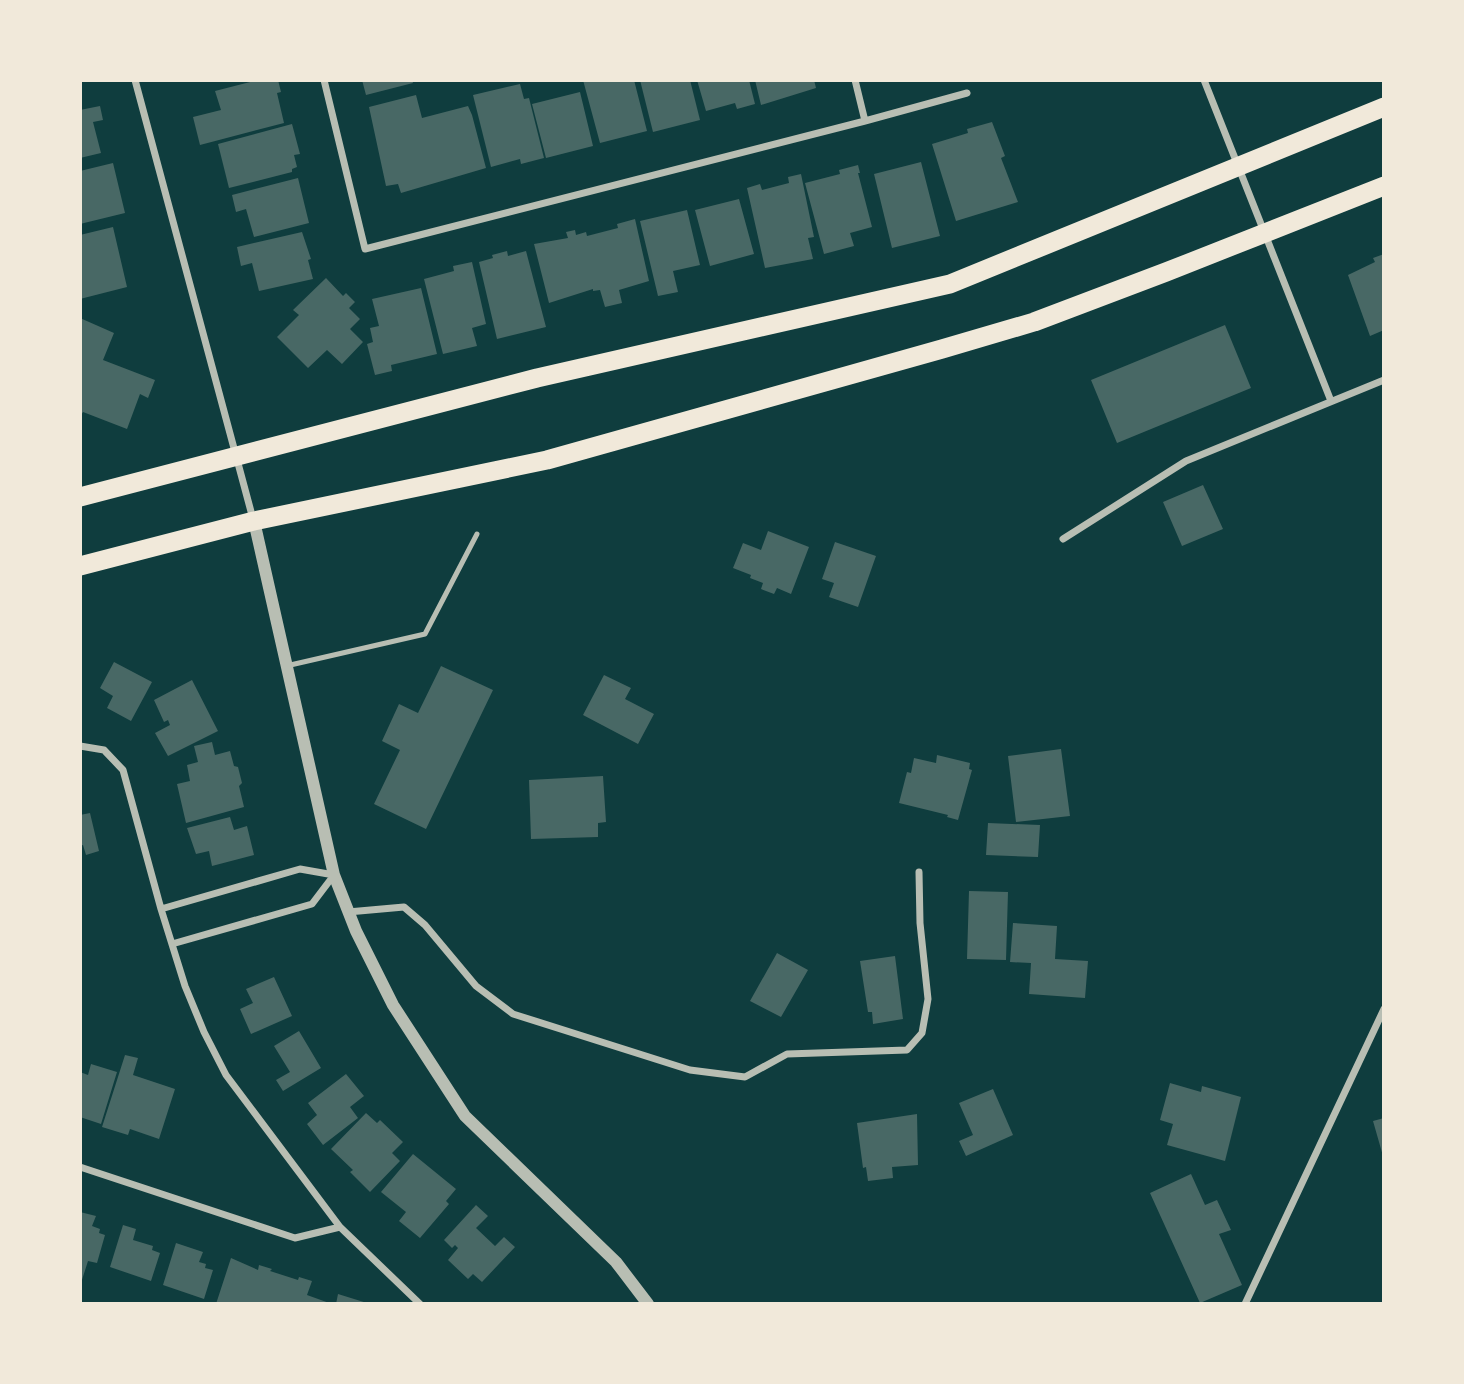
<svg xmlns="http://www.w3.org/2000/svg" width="1464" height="1384" font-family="'Fira Sans',sans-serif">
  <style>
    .building { fill: #486865 }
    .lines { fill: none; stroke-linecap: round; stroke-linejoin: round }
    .service { stroke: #b8beb3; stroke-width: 5 }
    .minor { stroke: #b8beb3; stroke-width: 7 }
    .tertiary { stroke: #b8beb3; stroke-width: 12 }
    .trunk { stroke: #f1e9da; stroke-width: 19 }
  </style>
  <rect width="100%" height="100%" fill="#0f3d3e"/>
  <path class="building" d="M258 80H278L281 92 277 93 284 123 200 145 193 117 221 110 215 91Z
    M362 80H412L413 83 366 95Z
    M583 80H634L647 131 600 143Z
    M640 80H690L700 120 653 132Z
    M697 80H749L755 104 737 109 735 103 706 111Z
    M755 80H814L816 88 761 105Z
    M520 84 524 99 529 98 544 158 521 164 520 159 491 167 473 95Z
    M580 92 593 146 546 158 532 104Z
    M416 95 422 118 468 106 472 115 486 168 401 193 398 184 386 186 369 107Z
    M100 106 103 120 93 122 101 153 80 158V110Z
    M992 122 1005 156 1001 158 1018 202 956 221 932 144 968 133 967 129Z
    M292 124 300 154 294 155 297 167 292 169V172L229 188 218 144Z
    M921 162 940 236 892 248 874 174Z
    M113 163 125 213 80 224V171Z
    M858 165 860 173H858L872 227 850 233 854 246 824 254 805 183 840 174 839 170Z
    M801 174 814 237 808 238 813 259 765 268 747 188 760 184 762 190 789 183 788 177Z
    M298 178 309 223 254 237 246 209 236 212 232 195Z
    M739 199 754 254 710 266 695 210Z
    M687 210 700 265 673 271 678 292 658 296 640 221Z
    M635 219 649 281 619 290 622 303 605 307 600 290 593 291V289L549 303 534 244 568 238 566 232 575 230 576 235 586 232 587 236 618 228 617 224Z
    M113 227 127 287 80 299V235Z
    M302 232 311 259 308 260 313 279 259 291 252 263 241 266 237 247Z
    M507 251 508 256 526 251 546 327 497 339 479 262 493 258 492 255Z
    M1384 254V330L1370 336 1348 275 1375 262 1373 258Z
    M472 262 486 324 472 328 477 346 443 354 424 279 454 271 453 266Z
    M326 278 343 296 346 293 355 302 349 308 360 319 350 329 363 342 342 364 327 350 308 368 277 337 299 315 293 310Z
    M421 288 437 354 391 365 392 371 375 375 367 344 373 342 370 328 379 326 372 299Z
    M80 318 114 333 103 360 155 380 148 398 140 394 127 429 83 412 80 417Z
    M1225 325 1251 388 1117 443 1091 380Z
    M1203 485 1223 529 1182 546 1163 502Z
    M768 531 809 547 791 594 777 588 774 594 761 589 763 583 750 578 751 575 733 568 743 543 761 550Z
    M835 542 876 556 858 607 829 597 834 583 822 579Z
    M114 662 152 682 131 721 107 708 113 696 100 688Z
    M441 666 493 690 426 829 374 804 400 750 382 741 399 704 418 713Z
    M604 675 631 688 625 699 654 714 638 744 583 715Z
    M192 680 218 731 168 756 155 733 170 725 168 720 164 722 154 700Z
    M212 742 215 755 230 751 234 766 238 767 242 783 239 786 244 807 186 823 177 784 190 781 187 765 198 762 194 746Z
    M1061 749 1070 816 1016 822 1008 756Z
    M937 755 970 763 969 769 972 770 958 820 947 817 948 815 899 803 907 772 911 773 914 758 936 763Z
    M603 776 606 822 598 823V837L531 839 529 780Z
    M90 813 99 851 86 855 83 845 80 846V815Z
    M230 817 234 830 247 826 254 855 212 866 209 851 196 854 187 828Z
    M988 823 1040 825 1038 857 986 855Z
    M969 891 1008 892 1006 960 967 959Z
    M1013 923 1057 926 1055 959 1088 961 1085 998 1029 994 1031 963 1010 962Z
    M777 953 808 970 781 1017 750 1001Z
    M895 956 903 1019 873 1024 872 1012H868L860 961Z
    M274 977 292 1016 251 1034 240 1009 253 1003 246 989Z
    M299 1031 321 1068 283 1091 276 1080 290 1072 274 1046Z
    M125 1055 138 1058 133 1075 175 1089 159 1139 130 1129 128 1135 102 1127Z
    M91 1064 117 1072 101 1124 80 1117V1072L88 1075Z
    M346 1074 364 1096 350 1107 358 1118 323 1145 307 1124 317 1115 308 1103Z
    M1170 1083 1201 1092 1202 1086 1241 1097 1225 1161 1167 1145 1173 1124 1160 1120Z
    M993 1089 1013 1135 966 1156 959 1141 973 1135 959 1103Z
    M366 1113 377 1123 380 1120 403 1142 392 1153 400 1161 370 1192 350 1172 353 1170 331 1149Z
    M917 1114 918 1165 892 1167 893 1178 868 1181 866 1167 863 1168 857 1123Z
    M1384 1118V1156H1383L1373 1121Z
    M413 1154 456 1189 446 1201 449 1204 420 1238 399 1221 406 1212 381 1192Z
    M1191 1174 1205 1205 1217 1200 1231 1230 1219 1234 1242 1285 1200 1303 1150 1193Z
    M476 1205 488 1216 476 1228 495 1246 504 1237 515 1247 482 1282 473 1274 468 1279 448 1260 458 1248 455 1245 452 1248 444 1240Z
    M80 1212 96 1216 92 1226 100 1229 99 1233 105 1235 97 1263 88 1261 81 1283Z
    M123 1225 136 1229 133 1240 153 1246 152 1250 160 1253 151 1281 110 1267Z
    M176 1243 203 1252 199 1262 206 1264 205 1268 213 1270 204 1299 163 1285Z
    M231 1258 258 1270 259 1265 272 1269 270 1271 298 1280 299 1277 312 1281 307 1295 332 1304H216Z
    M338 1294 367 1303 366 1304H336Z"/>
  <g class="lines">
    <path class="service" d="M286 666 425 634 477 534"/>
    <path class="minor" d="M135 80 253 519
      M324 80 365 249 865 121 967 93
      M855 80 865 121
      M1204 80 1331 401
      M1063 539 1186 461 1384 380
      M80 746 104 750 123 770 161 909 185 986 204 1032 226 1075 340 1227 420 1304
      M161 909 300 869 334 875 312 904 172 944
      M348 912 404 907 425 925 476 986 513 1014 690 1070 745 1077 787 1054 907 1050 922 1033 928 999 920 923 919 872
      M80 1167 295 1238 340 1227
      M1245 1304 1384 1009"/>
    <path class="tertiary" d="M254 521 334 875 356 931 393 1005 465 1116 616 1262 648 1304"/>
    <path class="trunk" d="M80 497 537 378 950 284 1384 107
      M80 566 254 521 547 460 942 349 1034 322 1166 272 1384 186"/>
  </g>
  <rect width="1464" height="1384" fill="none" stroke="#f1e9da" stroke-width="164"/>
</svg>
